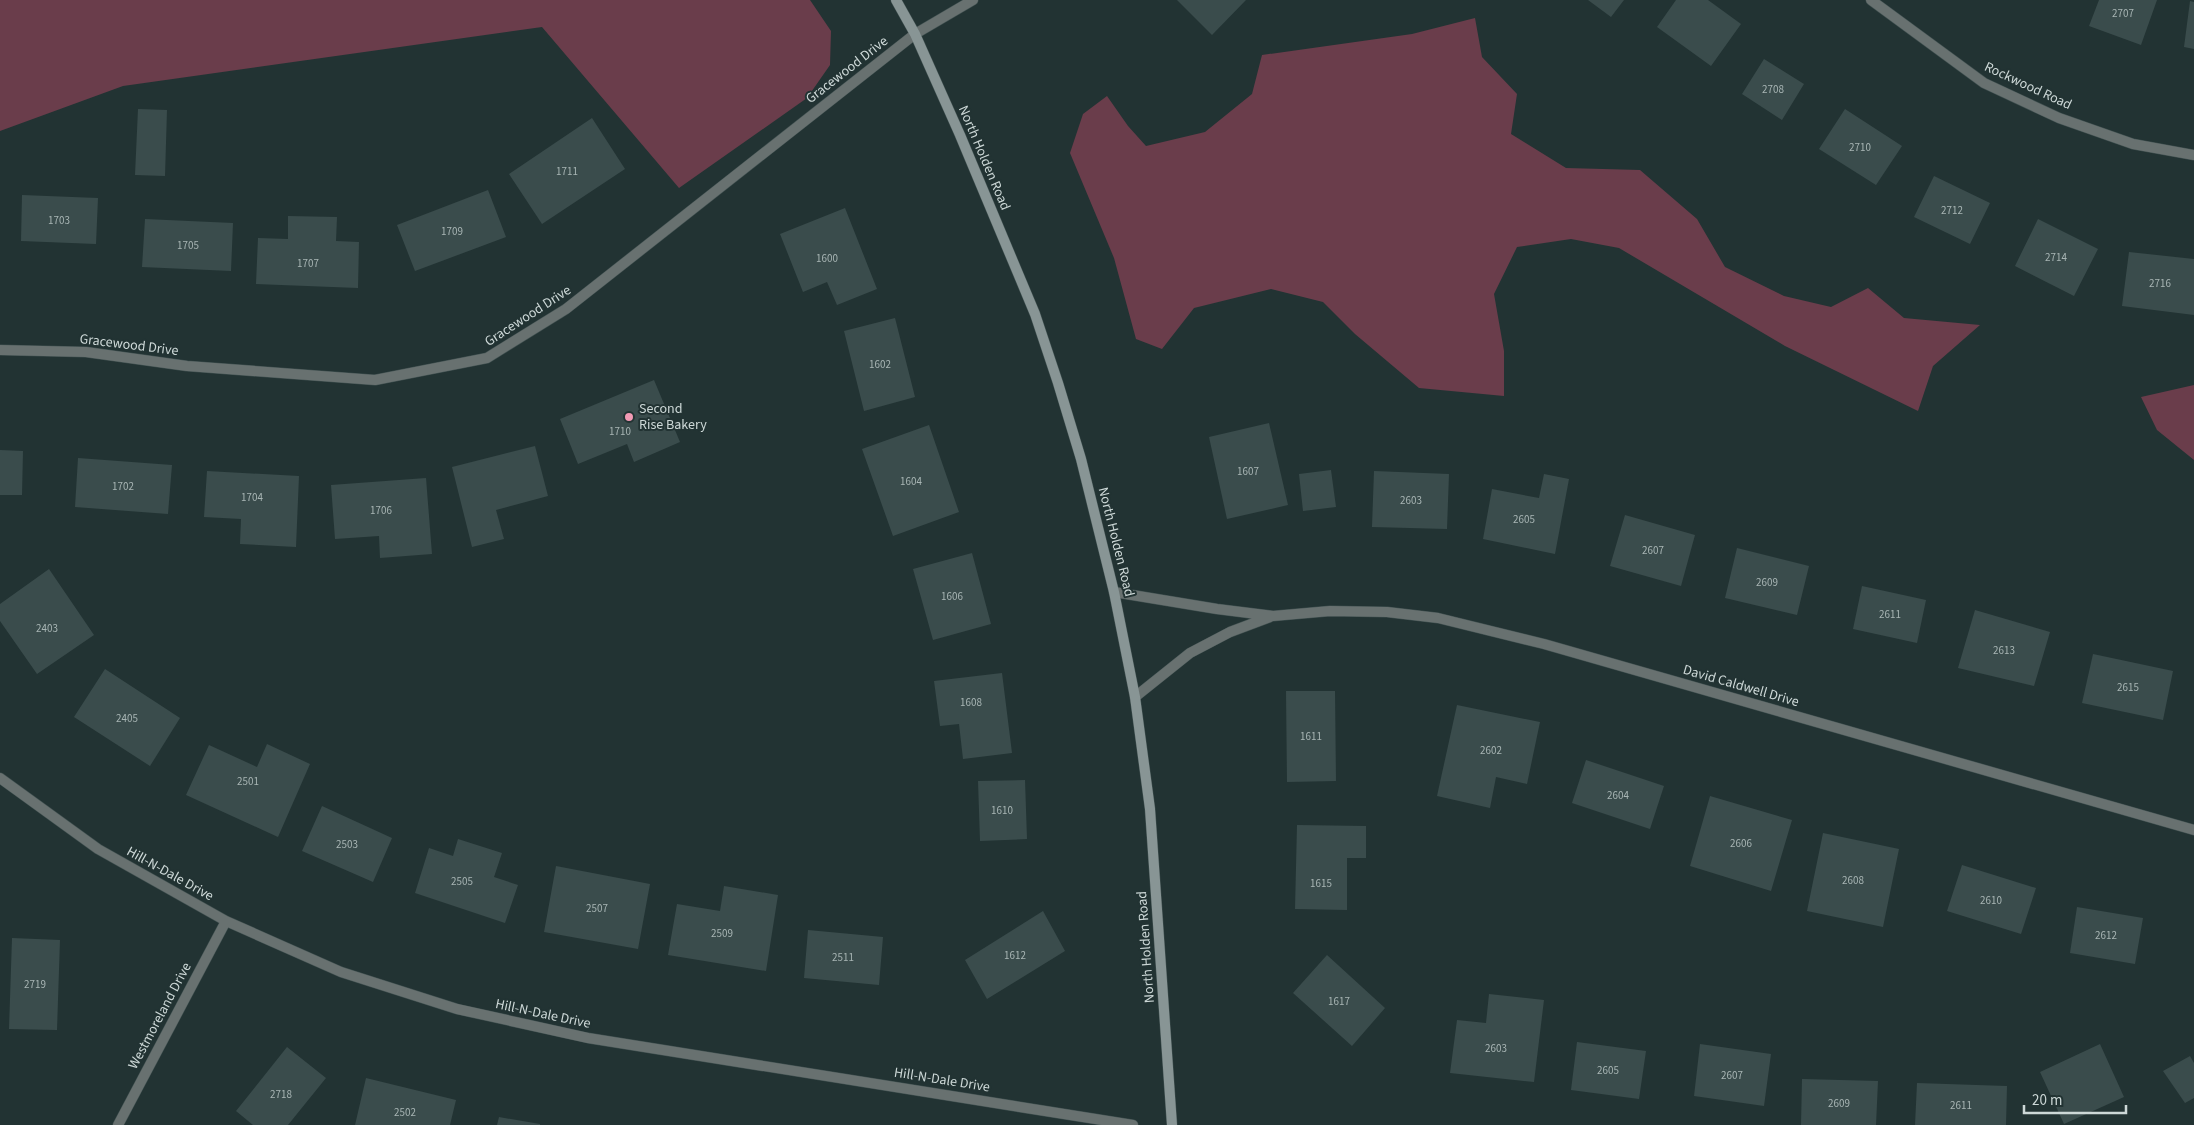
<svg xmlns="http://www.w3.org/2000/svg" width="2194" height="1125" font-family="'Source Sans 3',sans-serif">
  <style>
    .green { fill: #6a3d4b }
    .building { fill: #3a4c4c }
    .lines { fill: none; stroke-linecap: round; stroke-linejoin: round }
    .street-casing { stroke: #415151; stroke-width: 11 }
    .secondary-casing { stroke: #415151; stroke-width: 11 }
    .street { stroke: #687170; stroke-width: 10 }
    .secondary { stroke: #889595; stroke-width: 10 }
    .poi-dot { fill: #f19ab4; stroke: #233; stroke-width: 2 }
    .labels { text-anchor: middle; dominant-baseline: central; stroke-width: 4; stroke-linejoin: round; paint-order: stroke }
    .number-label { font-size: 11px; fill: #a8b5b4 }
    .street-label { font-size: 14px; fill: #cdd8d7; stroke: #233 }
    .poi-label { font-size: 14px; fill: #cdd8d7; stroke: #233; text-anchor: start }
  </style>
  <rect width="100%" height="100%" fill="#233"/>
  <path class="green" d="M0 0H810L831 31 830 65 807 98 679 188 542 27 123 86 0 131Z
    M1475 18 1482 57 1517 94 1511 134 1566 168 1640 170 1697 219 1725 267 1784 296 1831 307 1868 288 1904 318 1980 325 1933 366 1918 411 1785 346 1619 248 1571 239 1517 247 1494 294 1504 351V396L1419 388 1355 334 1323 302 1271 289 1194 308 1162 349 1136 339 1114 258 1070 153 1083 114 1107 96 1128 126 1146 146 1205 132 1252 94 1262 55 1412 34Z
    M2194 385V460L2157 430 2141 397Z"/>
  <path class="building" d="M1177 0H1246L1212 35Z
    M1588 0H1624L1611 17Z
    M1676 0H1708L1741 24 1711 66 1657 27Z
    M2099 0H2157L2141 45 2089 26Z
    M2190 1 2194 2V49L2184 47Z
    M1764 59 1804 84 1782 120 1742 94Z
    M138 109 167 110 165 176 135 175Z
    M1845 109 1902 146 1876 185 1819 149Z
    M592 118 625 169 542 224 509 174Z
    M1934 176 1990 203 1970 244 1914 217Z
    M488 190 506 237 415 271 397 225Z
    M22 195 98 198 96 244 21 241Z
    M845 208 877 289 837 305 827 282 803 292 780 234Z
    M288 216 337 217 336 241 359 242 358 288 256 284 258 238 288 239Z
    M145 219 233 223 231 271 142 267Z
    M2038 219 2098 249 2074 296 2015 266Z
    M2129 252 2194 259V315L2122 306Z
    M895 318 915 397 864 411 844 331Z
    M654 380 680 442 634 462 627 444 578 464 560 419Z
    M1269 423 1288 505 1227 519 1209 437Z
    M929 425 959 512 893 536 862 449Z
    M535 446 548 496 496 510 504 539 472 547 452 467Z
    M0 450 23 451 22 495H0Z
    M78 458 172 465 168 514 75 507Z
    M1331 470 1336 507 1303 511 1299 474Z
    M207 471 299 476 296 547 240 544 241 519 204 517Z
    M1374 471 1449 474 1447 529 1372 527Z
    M1544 474 1569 479 1555 554 1483 539 1492 489 1539 498Z
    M426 478 432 554 380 558 379 536 335 539 331 485Z
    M1625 515 1695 535 1681 586 1610 566Z
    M1737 548 1809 566 1797 615 1725 598Z
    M972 553 991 624 933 640 913 569Z
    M49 569 94 635 37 674 0 621V604Z
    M1862 586 1926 600 1917 643 1853 629Z
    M1975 610 2050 632 2034 686 1958 668Z
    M2093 654 2173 671 2163 720 2082 703Z
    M105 669 180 718 150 766 74 717Z
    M1002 673 1012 753 963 759 959 724 940 726 934 681Z
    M1286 691H1335L1336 781 1287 782Z
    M1457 705 1540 722 1527 784 1496 777 1490 808 1437 796Z
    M267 744 310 764 278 837 186 795 209 745 257 767Z
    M1586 760 1664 786 1650 829 1572 803Z
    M1025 780 1027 839 980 841 978 781Z
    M1710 796 1792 820 1771 891 1690 866Z
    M322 806 392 838 373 882 302 851Z
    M1297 825 1366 826V858H1347V910L1295 909Z
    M1823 833 1899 849 1883 927 1807 911Z
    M458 839 502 853 494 877 518 885 505 923 415 893 429 848 453 856Z
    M1962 865 2036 888 2021 934 1947 911Z
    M556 866 650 884 638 949 544 932Z
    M724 886 778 895 766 971 668 955 677 904 720 911Z
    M2077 907 2143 918 2135 964 2070 953Z
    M1043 911 1065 951 987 999 965 960Z
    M808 930 883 937 879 985 804 978Z
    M12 938 60 940 57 1030 9 1029Z
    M1327 955 1385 1008 1352 1046 1293 993Z
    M1489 994 1544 1000 1534 1082 1450 1073 1457 1020 1486 1023Z
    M1577 1042 1646 1051 1639 1099 1571 1090Z
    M1700 1044 1771 1054 1764 1106 1694 1096Z
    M2100 1044 2124 1097 2064 1124 2040 1072Z
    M287 1047 326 1078 288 1125H253L236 1111Z
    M2190 1056 2194 1063V1098L2185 1103 2163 1071Z
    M366 1078 456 1100 450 1125H355Z
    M1802 1079 1878 1081 1876 1125H1801Z
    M1917 1083 2007 1086 2006 1125H1915Z
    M499 1117 540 1124V1125H497Z"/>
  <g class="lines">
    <defs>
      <path id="street" d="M1871 0 1984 83 2059 118 2133 144 2194 155
        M0 350 86 352 187 366 375 380 487 358 566 309 915 34 973 0
        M1114 592 1217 609 1273 616 1330 611 1387 612 1438 618 1544 644 2194 830
        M1135 697 1190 653 1230 632 1270 617
        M0 778 98 849 226 921 341 972 457 1009 588 1038 1133 1125
        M118 1125 226 921"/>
      <path id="secondary" d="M896 0 915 34 960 135 1035 314 1058 383 1081 459 1114 592 1135 697 1150 809 1172 1125"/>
    </defs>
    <use href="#street" class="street-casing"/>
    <use href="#secondary" class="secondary-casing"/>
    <use href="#street" class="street"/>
    <use href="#secondary" class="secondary"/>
  </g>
  <circle class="poi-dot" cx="629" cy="417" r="5"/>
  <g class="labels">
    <g class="number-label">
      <text x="2123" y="13">2707</text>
      <text x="1773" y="89">2708</text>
      <text x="1860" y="147">2710</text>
      <text x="567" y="171">1711</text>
      <text x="1952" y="210">2712</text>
      <text x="59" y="220">1703</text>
      <text x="452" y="231">1709</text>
      <text x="188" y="245">1705</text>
      <text x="2056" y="257">2714</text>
      <text x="827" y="258">1600</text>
      <text x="308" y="263">1707</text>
      <text x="2160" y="283">2716</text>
      <text x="880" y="364">1602</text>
      <text x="620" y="431">1710</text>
      <text x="1248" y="471">1607</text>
      <text x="911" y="481">1604</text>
      <text x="123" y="486">1702</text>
      <text x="252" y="497">1704</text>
      <text x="1411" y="500">2603</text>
      <text x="381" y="510">1706</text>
      <text x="1524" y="519">2605</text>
      <text x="1653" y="550">2607</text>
      <text x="1767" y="582">2609</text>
      <text x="952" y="596">1606</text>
      <text x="1890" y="614">2611</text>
      <text x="47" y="628">2403</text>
      <text x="2004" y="650">2613</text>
      <text x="2128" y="687">2615</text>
      <text x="971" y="702">1608</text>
      <text x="127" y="718">2405</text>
      <text x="1311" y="736">1611</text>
      <text x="1491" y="750">2602</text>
      <text x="248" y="781">2501</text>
      <text x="1618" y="795">2604</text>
      <text x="1002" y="810">1610</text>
      <text x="1741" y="843">2606</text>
      <text x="347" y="844">2503</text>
      <text x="1853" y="880">2608</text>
      <text x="462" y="881">2505</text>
      <text x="1321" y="883">1615</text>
      <text x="1991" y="900">2610</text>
      <text x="597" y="908">2507</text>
      <text x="722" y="933">2509</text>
      <text x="2106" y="935">2612</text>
      <text x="1015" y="955">1612</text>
      <text x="843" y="957">2511</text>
      <text x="35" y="984">2719</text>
      <text x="1339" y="1001">1617</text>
      <text x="1496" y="1048">2603</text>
      <text x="1608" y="1070">2605</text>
      <text x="1732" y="1075">2607</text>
      <text x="281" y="1094">2718</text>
      <text x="1839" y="1103">2609</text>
      <text x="1961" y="1105">2611</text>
      <text x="405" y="1112">2502</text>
    </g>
    <g class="street-label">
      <text transform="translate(847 70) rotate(-38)">Gracewood Drive</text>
      <text transform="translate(2028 86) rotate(25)">Rockwood Road</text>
      <text transform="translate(984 158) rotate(67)">North Holden Road</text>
      <text transform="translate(528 316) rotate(-33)">Gracewood Drive</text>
      <text transform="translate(129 345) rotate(7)">Gracewood Drive</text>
      <text transform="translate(1116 542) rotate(76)">North Holden Road</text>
      <text transform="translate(1741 686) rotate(16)">David Caldwell Drive</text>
      <text transform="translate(170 874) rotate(29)">Hill-N-Dale Drive</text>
      <text transform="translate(1146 947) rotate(-94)">North Holden Road</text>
      <text transform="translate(543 1014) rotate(12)">Hill-N-Dale Drive</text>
      <text transform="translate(160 1016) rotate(-62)">Westmoreland Drive</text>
      <text transform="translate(942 1080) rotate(9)">Hill-N-Dale Drive</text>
    </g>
    <g class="poi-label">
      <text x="639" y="409">Second<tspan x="639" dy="16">Rise Bakery</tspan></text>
    </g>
  </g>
  <path d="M2024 1105v8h102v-8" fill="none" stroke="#cdd8d7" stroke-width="2.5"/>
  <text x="2032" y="1105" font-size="15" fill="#cdd8d7" stroke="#223333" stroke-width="4" paint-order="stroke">20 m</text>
</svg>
